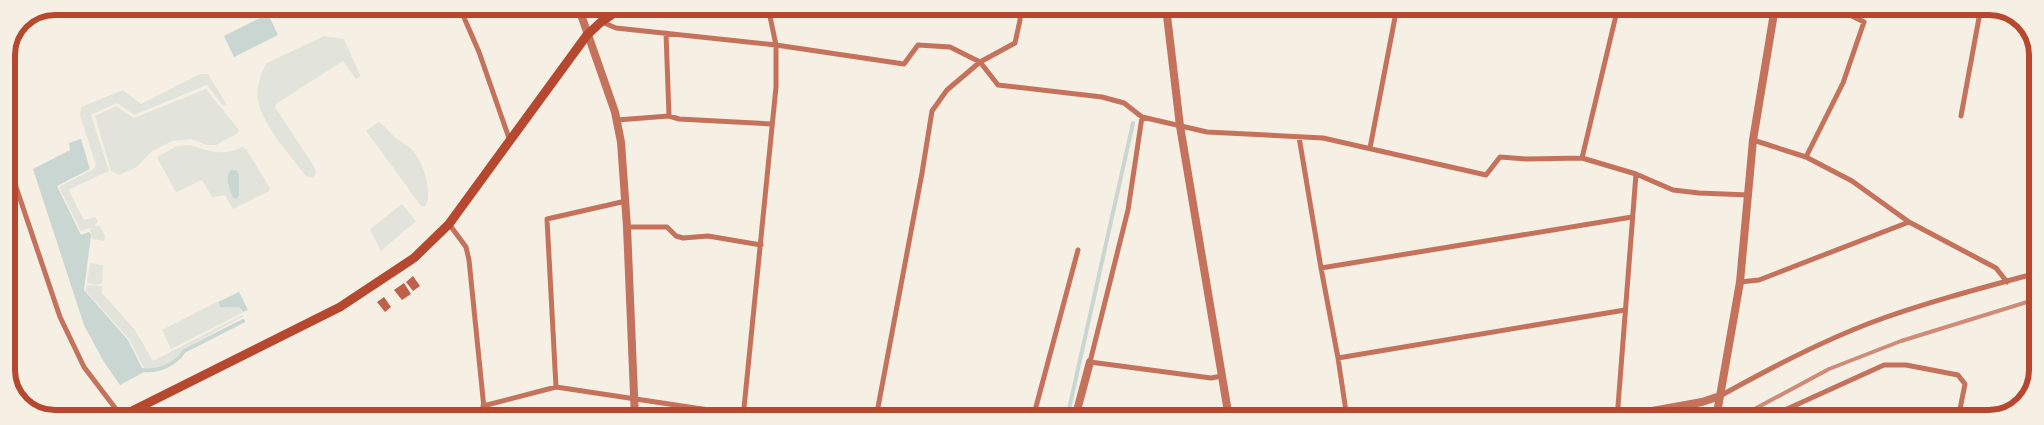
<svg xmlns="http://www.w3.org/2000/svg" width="2044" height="425" font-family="Inter,sans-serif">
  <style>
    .green { fill: #e2e4dc }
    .water { fill: #c9d6d2 }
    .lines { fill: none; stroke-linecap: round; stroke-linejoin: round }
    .stream { stroke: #c9d6d2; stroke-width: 4 }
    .building { fill: #bf614a }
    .minor { stroke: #c5725c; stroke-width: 5 }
    .tertiary { stroke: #c5725c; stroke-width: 8 }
    .secondary { stroke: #b5482f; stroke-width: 9 }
    .rail { stroke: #cf8b77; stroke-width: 4 }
    .rim { fill: none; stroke: #b5482f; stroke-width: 6 }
  </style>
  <rect width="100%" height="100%" fill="#f6efe4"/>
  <path class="green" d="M324 36 344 39 360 75V77L356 79 343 61 276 104 275 107 313 165 316 171 315 176 312 178 306 176C291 156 263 126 258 101 255 90 261 72 267 63Z
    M200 74H208L227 105 223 106 207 85 134 115 117 103 91 115 109 171 70 189 69 191 84 220 95 217 98 222 94 226H100L105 236 104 241 92 239 90 228 81 231 59 187 95 168 96 165 80 116 81 107 123 90 141 104Z
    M206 89 239 130 238 133 216 145H207L191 139 172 141 151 152 137 167 119 175 111 171 95 116 116 106 134 118Z
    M379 122C385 126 390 133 396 138 400 142 405 143 409 147 422 157 434 192 425 207L421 206 367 132V130Z
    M190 145C210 151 222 157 242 147L246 149 270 188 269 191 233 209 225 195 212 197 202 180 177 192 175 191 157 157 177 146Z
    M402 204 416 221 381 251 370 229Z
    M90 263 103 265 102 283C98 286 90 285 87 282Z
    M87 285 102 286V293L135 330 153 361 242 315 244 316 183 349C176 361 158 370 144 368L129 339 85 290Z
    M217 302 220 307H239L242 313 171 349 162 330Z"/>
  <path class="water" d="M268 14 278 35 234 57 224 36Z
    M81 139 90 169 57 186 81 235 89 232 91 235 84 290 128 340 144 372 120 385 104 362 84 325 33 169 70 150 69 143Z
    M231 170H236L239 175V196L236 199 233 198C230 189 224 179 231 170Z
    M239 292 248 310 243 312 239 307H220L218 302Z"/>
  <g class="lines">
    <path class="stream" d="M143 370C158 372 176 364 184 351L243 321
      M1067 418 1133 123"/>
  </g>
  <path class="building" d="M413 276 420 286 413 291 406 282Z
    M404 283 411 294 402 300 394 290Z
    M384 297 391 307 385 312 377 302Z"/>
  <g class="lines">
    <path class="minor" d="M459 6 479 52 510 141
      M602 22 616 28 776 45 904 64 918 45 950 47 980 62 998 85 1102 97 1124 103 1142 117 1207 132 1323 138 1486 175 1500 157 1527 159 1582 158 1636 174 1673 190 1699 193 1749 195
      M666 33 669 116
      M6 86 11 105V152L13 178 60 317 84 367 122 417
      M1961 116 1981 7
      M1142 117 1128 210 1090 362 1211 378 1222 376
      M617 120 669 116 679 119 772 124
      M1299 137 1321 268 1632 217
      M1753 140 1806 157 1852 181 1909 222 1996 268 2007 282
      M1370 148 1397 7
      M1806 157 1843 83 1864 22 1834 7
      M1582 158 1618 7
      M449 224 466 247 469 260 485 418
      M627 227H667L676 236 683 238 708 236 761 245
      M1321 268 1338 358 1625 310
      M1740 282 1759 280 1909 222
      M1338 358 1347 418
      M556 387 547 219 626 201
      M1720 396C1769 369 1818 343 1870 323 1924 303 1981 288 2037 273
      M483 406 556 387 762 418
      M1620 417 1618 406 1636 174
      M743 418 776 87V45L768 7
      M876 418 922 173 932 111 947 90 980 62 1015 43 1020 20V7
      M1033 418 1078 250
      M1771 419 1787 409 1884 365H1906L1958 375 1965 384 1958 419"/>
    <path class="tertiary" d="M578 6 615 112 621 142 627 227 635 418
      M1166 7 1180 126 1229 418
      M1075 418 1090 362
      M1608 419 1702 402 1720 396
      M1716 419 1740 282 1753 140 1775 7"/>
    <path class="secondary" d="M118 418 340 307 414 258 449 224 587 35 601 22 623 7"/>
    <path class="rail" d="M1736 419 1829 369 1901 341 2037 299"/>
  </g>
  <path d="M0 0H2044V425H0ZM55 15H1989A40 40 0 0 1 2029 55V370A40 40 0 0 1 1989 410H55A40 40 0 0 1 15 370V55A40 40 0 0 1 55 15Z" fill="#f6efe4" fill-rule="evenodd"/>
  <path class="rim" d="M55 15H1989A40 40 0 0 1 2029 55V370A40 40 0 0 1 1989 410H55A40 40 0 0 1 15 370V55A40 40 0 0 1 55 15Z"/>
</svg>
